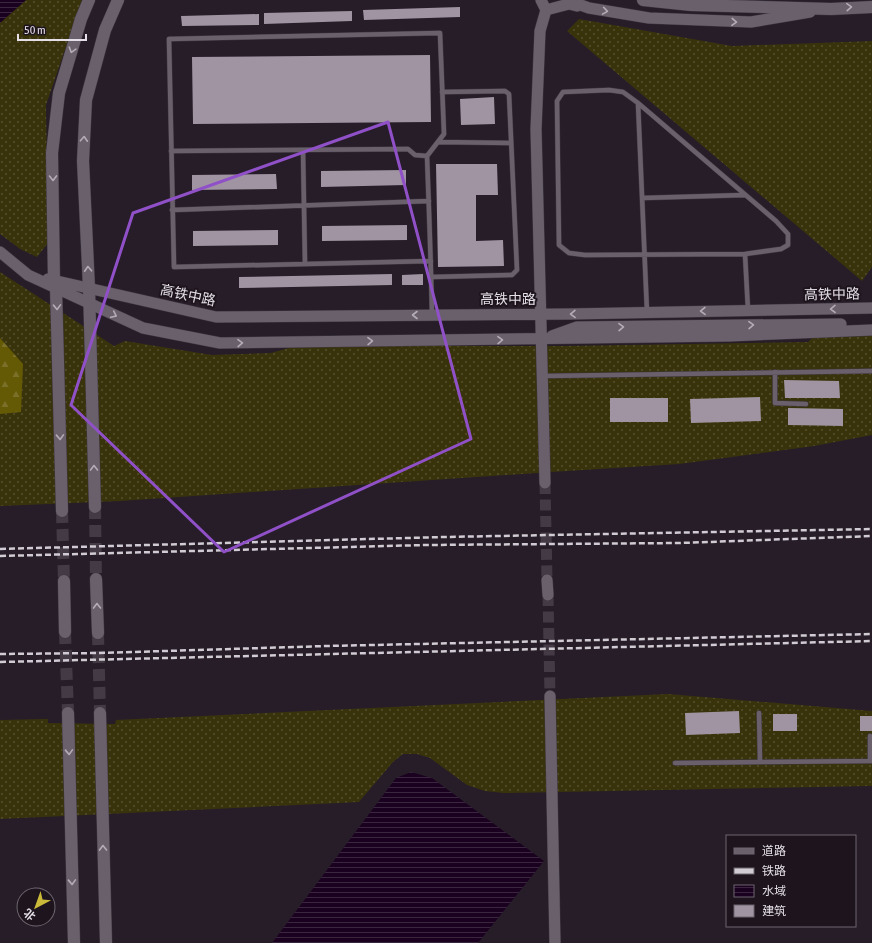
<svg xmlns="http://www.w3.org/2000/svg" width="872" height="943" font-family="'Asap Condensed','Noto Sans SC',sans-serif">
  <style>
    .grass { fill: url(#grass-dots) }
    .forest { fill: url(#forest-firs) }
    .water { fill: url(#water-rules) }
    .building { fill: #a094a2 }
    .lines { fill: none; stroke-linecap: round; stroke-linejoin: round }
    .tertiary-tunnel { stroke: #433a45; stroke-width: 11; stroke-dasharray: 11 5.5; stroke-linecap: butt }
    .secondary-tunnel { stroke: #433a45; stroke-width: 12; stroke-dasharray: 12 6; stroke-linecap: butt }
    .service-casing { stroke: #3e373f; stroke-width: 5.5 }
    .tertiary-casing { stroke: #3e373f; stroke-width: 12 }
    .secondary-casing { stroke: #3e373f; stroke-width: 13 }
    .service { stroke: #6a606c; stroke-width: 4.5 }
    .tertiary { stroke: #6a606c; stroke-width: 11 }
    .secondary { stroke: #6a606c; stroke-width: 12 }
    .rail { stroke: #d1cbd3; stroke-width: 2.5; stroke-dasharray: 6 3; stroke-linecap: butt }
    .oneway { stroke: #b4acb6 }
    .marked { fill: none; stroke: #9050c7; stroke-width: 3; stroke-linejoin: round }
    .labels { text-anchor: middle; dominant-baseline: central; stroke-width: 4; stroke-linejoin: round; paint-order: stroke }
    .street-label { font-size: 14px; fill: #e5dfe7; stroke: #1d141e }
  </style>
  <defs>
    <pattern id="grass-dots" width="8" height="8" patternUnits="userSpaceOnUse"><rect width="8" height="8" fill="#39330b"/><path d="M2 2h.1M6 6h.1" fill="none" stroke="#56502f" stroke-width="1.8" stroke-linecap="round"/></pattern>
    <pattern id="forest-firs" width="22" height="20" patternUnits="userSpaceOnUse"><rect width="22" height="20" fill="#645904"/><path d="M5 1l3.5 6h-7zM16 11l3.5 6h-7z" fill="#7a7029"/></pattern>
    <pattern id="water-rules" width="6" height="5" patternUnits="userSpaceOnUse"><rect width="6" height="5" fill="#1a011f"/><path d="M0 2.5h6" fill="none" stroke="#3b2640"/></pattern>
  </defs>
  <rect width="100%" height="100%" fill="#261d28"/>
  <path class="grass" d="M0 0H82L46 105 48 243 37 257 20 249 0 234Z
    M579 19 732 46 872 41V267L862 281 567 31Z
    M0 272 114 346 125 341 212 355 271 353 296 346H564L808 342 814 336 872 334V435L814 446 679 464 551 472 120 501 0 506Z
    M668 694 872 711V786L504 793 485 791 467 785 430 758 417 754H403L393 762 359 802 0 819V720L48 719V723L115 724 116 720Z"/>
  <path class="forest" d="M0 338 23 364 21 412 0 414Z"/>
  <path class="water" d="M0 0H26L0 23Z
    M411 772 432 778 544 861 478 943H272L396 778Z"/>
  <path class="building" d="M460 7V17L364 20 363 10Z
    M352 11V21L264 24V13Z
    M259 14V25L182 26 181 16Z
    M430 55 431 122 193 124 192 57Z
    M494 97 495 124 461 125 460 99Z
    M436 164H497L498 195H476V241L503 240 504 266 438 267Z
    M406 170V185L321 187V171Z
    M276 174 277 189 192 190V175Z
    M407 225V240L322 241V226Z
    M278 230V245L193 246V231Z
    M392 274V285L239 288V277Z
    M423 274V285H402V275Z
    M784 380 839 381 840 398H785Z
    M760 397 761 421 691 423 690 399Z
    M610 398H668V422H610Z
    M788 408 843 409V426L788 425Z
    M739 711 740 733 686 735 685 713Z
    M773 714H797V731H773Z
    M860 716H872V731H860Z"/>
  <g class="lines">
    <path class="tertiary-tunnel" d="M545 483 547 580
      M548 595 550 696"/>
    <path class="secondary-tunnel" d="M95 507 96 579
      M62 511 64 581
      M65 632 68 713
      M98 633 100 713"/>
    <defs>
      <path id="service" d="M609 90 623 92 638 103 776 221 788 234V245L781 249 745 254 585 255 569 253 559 245 557 101 563 92Z
        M638 103 647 312
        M438 142 511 143
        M303 150 305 264
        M171 151 408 149 415 155 427 156
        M642 198 745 195
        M172 210 429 201
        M745 254 748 310
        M431 261 174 267 169 39 440 33 444 134 427 156C429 209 431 262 432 315
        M431 277 512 275 517 270 509 94 505 91 442 92
        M775 372V403L806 404
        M543 376 872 371
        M759 713 760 762
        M870 761V736
        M675 763 872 761"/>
      <path id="tertiary" d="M541 0 546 10 540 31 536 129 545 483
        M567 0 589 8 649 18 751 22 810 12
        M546 10 569 4 577 6
        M0 252 28 275 143 328 220 343 729 336 872 330
        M48 279 216 317 571 314 872 308
        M552 336 577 327 841 324
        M547 580 548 595
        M550 696 555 943"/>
      <path id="secondary" d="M643 0 691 5 831 9 872 7
        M95 507 89 288 83 161 86 100 105 30 118 0
        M62 511 56 288 54 281 52 153 59 93 81 19 89 0
        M96 579 98 633
        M64 581 65 632
        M68 713 74 943
        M100 713 106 943"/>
    </defs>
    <use href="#service" class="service-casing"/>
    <use href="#tertiary" class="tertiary-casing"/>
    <use href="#secondary" class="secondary-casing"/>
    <use href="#service" class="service"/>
    <use href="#tertiary" class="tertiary"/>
    <use href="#secondary" class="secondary"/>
    <path class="rail" d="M0 549 444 537 872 529
      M0 556 426 545 680 543 872 536
      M0 654 100 653 327 646 872 634
      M0 662 872 641"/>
  </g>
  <defs><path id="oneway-chevron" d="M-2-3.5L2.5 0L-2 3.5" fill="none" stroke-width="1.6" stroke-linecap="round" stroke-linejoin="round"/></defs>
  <g class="oneway">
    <use href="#oneway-chevron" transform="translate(849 7) rotate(-3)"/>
    <use href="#oneway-chevron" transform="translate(605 11) rotate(9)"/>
    <use href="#oneway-chevron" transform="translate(734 22) rotate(3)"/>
    <use href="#oneway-chevron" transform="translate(72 50) rotate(107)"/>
    <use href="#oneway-chevron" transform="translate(84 139) rotate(-87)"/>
    <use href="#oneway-chevron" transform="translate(53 178) rotate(89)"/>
    <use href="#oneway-chevron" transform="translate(88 269) rotate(-93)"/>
    <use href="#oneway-chevron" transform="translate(57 307) rotate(88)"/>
    <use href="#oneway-chevron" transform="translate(833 309) rotate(179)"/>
    <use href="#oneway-chevron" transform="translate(703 311) rotate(179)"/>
    <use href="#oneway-chevron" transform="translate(573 314) rotate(179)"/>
    <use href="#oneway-chevron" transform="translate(114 315) rotate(25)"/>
    <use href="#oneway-chevron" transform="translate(415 315) rotate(180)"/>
    <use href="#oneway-chevron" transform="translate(751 325) rotate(-1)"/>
    <use href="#oneway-chevron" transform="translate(621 327) rotate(-1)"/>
    <use href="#oneway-chevron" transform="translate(500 340) rotate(-1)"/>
    <use href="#oneway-chevron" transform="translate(370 341) rotate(-1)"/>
    <use href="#oneway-chevron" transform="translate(240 343) rotate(-1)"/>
    <use href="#oneway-chevron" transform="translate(60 437) rotate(88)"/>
    <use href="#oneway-chevron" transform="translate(94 468) rotate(-91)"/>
    <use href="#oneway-chevron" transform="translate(97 606) rotate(-91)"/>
    <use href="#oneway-chevron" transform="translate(69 752) rotate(88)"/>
    <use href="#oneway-chevron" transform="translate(103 848) rotate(-91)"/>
    <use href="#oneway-chevron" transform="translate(72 882) rotate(88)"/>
  </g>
  <path class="marked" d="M388 122 471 439 224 552 71 405 133 213Z"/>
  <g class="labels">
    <g class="street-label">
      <text transform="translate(832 294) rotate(-1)">高铁中路</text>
      <text transform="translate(188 295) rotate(12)">高铁中路</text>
      <text x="508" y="299">高铁中路</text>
    </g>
  </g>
  <rect x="726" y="835" width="130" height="92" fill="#1d141e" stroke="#6d656e"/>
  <rect x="734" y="848" width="20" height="6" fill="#6a606c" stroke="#6d656e"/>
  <text x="762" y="855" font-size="12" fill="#e5dfe7">道路</text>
  <rect x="734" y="868" width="20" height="6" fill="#d1cbd3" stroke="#6d656e"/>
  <text x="762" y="875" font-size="12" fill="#e5dfe7">铁路</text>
  <rect x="734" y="885" width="20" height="12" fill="url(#water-rules)" stroke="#6d656e"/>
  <text x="762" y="895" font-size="12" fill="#e5dfe7">水域</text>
  <rect x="734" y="905" width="20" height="12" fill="#a094a2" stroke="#6d656e"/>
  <text x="762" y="915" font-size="12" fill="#e5dfe7">建筑</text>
  <g transform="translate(36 907) rotate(221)"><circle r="19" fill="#1d141e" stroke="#6d656e"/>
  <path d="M0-3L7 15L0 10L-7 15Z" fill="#cbba39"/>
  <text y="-6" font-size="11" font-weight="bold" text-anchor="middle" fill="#e5dfe7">北</text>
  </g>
  <path d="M18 34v6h68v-6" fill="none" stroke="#e5dfe7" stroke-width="2"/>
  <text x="24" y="34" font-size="12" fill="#e5dfe7" stroke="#1d141e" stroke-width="3" paint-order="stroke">50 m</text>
</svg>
